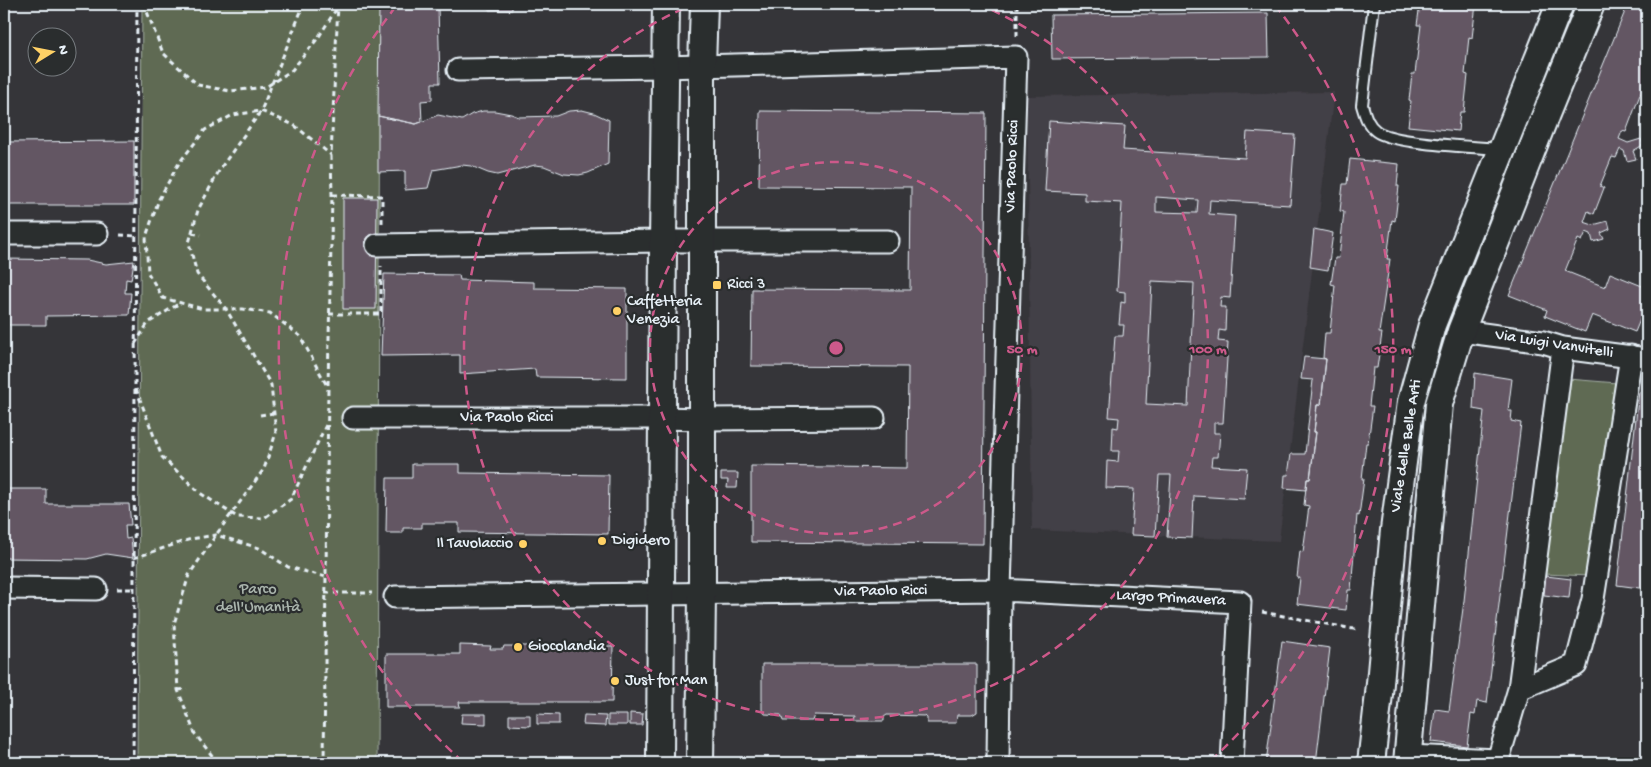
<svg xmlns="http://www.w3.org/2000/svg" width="1651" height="767" font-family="'Gochi Hand',sans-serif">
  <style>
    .built { fill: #433f46 }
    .green { fill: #5f6b52; stroke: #a4aea5 }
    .building { fill: #635663; stroke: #e8f1f8; fill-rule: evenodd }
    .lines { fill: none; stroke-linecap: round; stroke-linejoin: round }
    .service-casing { stroke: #e8f1f8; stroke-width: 14 }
    .minor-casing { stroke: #e8f1f8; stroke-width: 25 }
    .tertiary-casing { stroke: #e8f1f8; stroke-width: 30 }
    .path { stroke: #e8f1f8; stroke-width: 3; stroke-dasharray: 5 4; stroke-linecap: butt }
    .service { stroke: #2a2d2e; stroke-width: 10 }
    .minor { stroke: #2a2d2e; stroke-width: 21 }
    .tertiary { stroke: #2a2d2e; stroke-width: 26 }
    .ring { fill: none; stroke: #cd598a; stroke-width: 2.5; stroke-dasharray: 9 6 }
    .poi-dot { fill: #ffd166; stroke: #2a2d2e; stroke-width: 2 }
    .labels { text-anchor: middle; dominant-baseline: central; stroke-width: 4.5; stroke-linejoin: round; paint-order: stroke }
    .street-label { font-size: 16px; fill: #e8f1f8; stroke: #2a2d2e }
    .poi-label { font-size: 16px; fill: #e8f1f8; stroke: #2a2d2e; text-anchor: start }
    .park-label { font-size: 16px; fill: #aab5ad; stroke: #2a2d2e }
    .centre { fill: #cd598a; stroke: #2a2d2e; stroke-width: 2.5 }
    .ring-label { font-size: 15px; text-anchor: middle; font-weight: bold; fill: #cd598a; stroke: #2a2d2e; stroke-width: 4.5; stroke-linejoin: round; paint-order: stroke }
  </style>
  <rect width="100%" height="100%" fill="#353539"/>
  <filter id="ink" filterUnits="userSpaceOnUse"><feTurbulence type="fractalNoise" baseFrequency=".02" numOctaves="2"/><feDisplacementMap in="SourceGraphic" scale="10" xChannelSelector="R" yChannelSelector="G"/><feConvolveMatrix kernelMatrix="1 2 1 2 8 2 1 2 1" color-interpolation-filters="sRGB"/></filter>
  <g filter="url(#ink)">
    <path class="built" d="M1334 92 1279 541 1032 530 1027 96Z"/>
    <path class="green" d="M142 4H380L377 763H137Z
      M1568 379 1617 383 1590 576 1543 574Z"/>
    <path class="building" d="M383 4H465V6H383Z
      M489 4H512V10H489Z
      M541 4H622V7H541Z
      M1420 4H1476L1472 38 1469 37 1465 74 1468 75 1464 112H1460L1458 131 1408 126 1411 101 1409 100 1412 74H1415L1421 25H1417Z
      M1628 4H1647V76L1626 132 1622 131 1619 139 1628 143 1641 139 1643 145 1633 151 1636 159 1627 161 1624 151 1620 149 1616 158 1612 157 1600 186 1604 188 1594 214 1588 211 1584 222 1593 225 1608 221 1610 229 1601 233 1604 239 1593 242 1591 234 1586 232 1582 241 1578 239 1565 271 1605 287 1610 273 1647 288V303L1635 332 1592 315 1585 332 1545 316 1547 310 1509 295Z
      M379 6H438L440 83H432V100L421 101 422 122 416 124 378 116Z
      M1268 13 1269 57 1052 59 1051 15Z
      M582 110 594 113 609 120 608 164 588 173 579 175 564 174 544 166 535 165 497 175 488 173 471 166 462 165 433 170 428 188 405 190V171L378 172V116L416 124 438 115 462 120 472 114 483 111H495L511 114 519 117 556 116 569 111Z
      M760 111 986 113 983 544 751 542V466L907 468 908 367 751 366 752 289 910 290 911 187 759 186Z
      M1049 121 1125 126 1123 150 1245 158 1247 132 1295 135 1290 205 1210 200 1209 214 1235 216 1230 298 1221 297 1220 307H1226L1225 331 1219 330 1218 341 1228 342 1223 423H1214V433H1220L1218 457H1212L1211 466 1247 468 1244 499 1194 496 1192 538 1167 537 1171 475H1159L1155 536 1131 535 1134 489 1106 488 1107 461 1118 462 1119 451H1112L1113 427 1118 428 1119 418 1109 417 1115 336H1123L1124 325H1119L1121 302 1125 303V292L1117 291 1122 203 1085 201V193L1045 191ZM1156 197 1198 200 1197 213 1156 212ZM1152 281 1194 283 1188 406 1146 404Z
      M134 141V205H4V142Z
      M1350 159 1399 164 1397 186H1399L1395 221 1392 220 1387 259H1390L1379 333H1382L1377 368H1373L1369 406H1373L1368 443H1366L1362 479H1364L1359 516 1357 515 1351 590H1348L1346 610 1297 604 1300 578H1297L1300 551 1303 552 1309 506 1304 505 1307 479H1310L1316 432H1314L1317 405H1321L1326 359 1323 358 1325 333H1330L1335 285 1331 284 1335 258H1339L1344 212 1340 211 1343 184H1347Z
      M343 198H377L376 309H343Z
      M1314 229 1333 233 1328 270 1310 267Z
      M4 259 87 260 106 264 134 261 131 280 126 279 125 293H131L129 315 46 316V325H4Z
      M384 274 459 275 460 280 534 282V288L627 289V378L536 377 535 369 460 374V355L381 356Z
      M1304 357 1326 359 1321 405H1317L1314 432H1316L1310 479H1307L1306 490 1284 488 1285 475H1288L1291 454H1305L1313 380 1301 379Z
      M1475 373 1512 379 1508 411H1512L1511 421 1521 423 1487 703 1477 701 1475 715 1471 714 1467 746 1431 742 1435 709 1449 711 1464 601 1484 411 1473 409Z
      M1639 392 1647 394V589L1617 585Z
      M412 464H460V473L609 475 608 534 459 532V523H422V528H403V533H386L387 478H412Z
      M721 473H738L737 488H727L728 480H721Z
      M4 489H46V504H129L131 525H125L126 539 131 538 133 558 106 554 87 559 4 558Z
      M1546 576 1571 579 1569 598 1544 595Z
      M1282 641 1330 648 1316 763H1266Z
      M460 645 491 646 490 649H503L504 646H613L612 702H459L460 707H386V654H460Z
      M762 664H977V712L972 715H957L956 723H927V718L925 716 887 715 884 717V721H854L855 716H853L814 715 812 721H783L781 715 765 714 762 710Z
      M630 713 643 714 642 725H630Z
      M462 714H486V724L461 723Z
      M537 714 559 715V724H537Z
      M509 715H530V726L509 725Z
      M584 715 606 716 605 726 583 725Z
      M608 715H627V725H608Z"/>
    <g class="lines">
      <defs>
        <path id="service" d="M1374 4 1362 105C1365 115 1367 124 1376 131 1393 144 1476 147 1501 149"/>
        <path id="minor" d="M458 70 664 67 1016 57 1000 590 998 763
          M4 234H97
          M377 245 663 241H888
          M1461 331 1543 342 1563 348 1647 359
          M353 418H661L702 419 874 418
          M4 588 96 589
          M395 597 1000 590 1240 602 1232 763
          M1519 689 1563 348
          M1408 756 1498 760 1519 689 1576 665 1593 599 1631 356"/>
        <path id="tertiary" d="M660 763 663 241 666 4
          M700 763 702 594V66L704 4
          M1371 763 1379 694 1394 530 1411 402 1432 325 1560 4
          M1407 763 1439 404 1461 331 1546 114 1591 4"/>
      </defs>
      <use href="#service" class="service-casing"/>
      <use href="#minor" class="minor-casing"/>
      <use href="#tertiary" class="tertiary-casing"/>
      <path class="path" d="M144 4 163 53 198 85 230 91 266 87 292 70 318 38 337 8
        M1017 36V4
        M332 195 382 196V223
        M192 233 201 235
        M120 235 136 236
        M329 314H381V266
        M135 344 148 323 180 303
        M326 384 300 336 270 313 243 309H203L163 298 148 273 146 237 159 199 179 163 205 130 233 115 261 111 294 125 331 155
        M136 389 162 457 200 493 237 517 264 518 291 499 326 425
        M260 415 274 413
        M134 558 191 539 216 535 259 548 288 567 326 577
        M117 589H134
        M325 593H372
        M1262 612 1359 630
        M178 690 187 689
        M133 763 137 4
        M218 763 195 734 178 690 174 624 189 575 216 535 264 469 276 433 271 385 226 309 197 274 189 243 198 210 220 169 261 111 304 4
        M324 763 328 386 332 195 331 156 338 4"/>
      <use href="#service" class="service"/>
      <use href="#minor" class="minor"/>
      <use href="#tertiary" class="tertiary"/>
    </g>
  </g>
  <g class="ring">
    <circle cx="836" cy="348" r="186"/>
    <path d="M978 4A372 372 0 1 1 694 4"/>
    <path d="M463 762A557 557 0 0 1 397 5M1275 5A557 557 0 0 1 1209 762"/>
  </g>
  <g class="poi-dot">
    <rect x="712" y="280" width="10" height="10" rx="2.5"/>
    <circle cx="617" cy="311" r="5"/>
    <circle cx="602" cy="541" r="5"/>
    <circle cx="523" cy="544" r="5"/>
    <circle cx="518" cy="647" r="5"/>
    <circle cx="615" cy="681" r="5"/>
  </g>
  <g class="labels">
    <g class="street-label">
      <text transform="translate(1013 166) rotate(-88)">Via Paolo Ricci</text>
      <text transform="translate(1554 345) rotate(9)">Via Luigi Vanvitelli</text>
      <text x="507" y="418">Via Paolo Ricci</text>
      <text transform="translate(1407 446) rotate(-81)">Viale delle Belle Arti</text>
      <text transform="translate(881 592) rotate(-1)">Via Paolo Ricci</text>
      <text transform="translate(1171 599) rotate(3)">Largo Primavera</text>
    </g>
    <g class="poi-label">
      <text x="727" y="285">Ricci 3</text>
      <text x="627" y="302">Caffetteria<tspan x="627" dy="18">Venezia</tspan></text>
      <text x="612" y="541">Digidero</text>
      <text x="513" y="544" text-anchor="end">Il Tavolaccio</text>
      <text x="528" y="647">Giocolandia</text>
      <text x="625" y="681">Just for Man</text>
    </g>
    <g class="park-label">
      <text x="258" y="590">Parco<tspan x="258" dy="18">dell'Umanità</tspan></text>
    </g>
  </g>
  <circle cx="836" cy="348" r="8" class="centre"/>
  <g class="ring-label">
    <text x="1022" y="353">50 m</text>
    <text x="1208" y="353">100 m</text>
    <text x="1393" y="353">150 m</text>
  </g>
  <rect width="1651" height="767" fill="none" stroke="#2a2d2e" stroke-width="20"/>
  <rect x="10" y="10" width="1631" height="747" fill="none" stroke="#e8f1f8" stroke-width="2" filter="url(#ink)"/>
  <g transform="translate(52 52) rotate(80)"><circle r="24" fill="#2a2d2e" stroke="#767b7f"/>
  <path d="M0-4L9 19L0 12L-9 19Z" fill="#ffd166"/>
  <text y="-8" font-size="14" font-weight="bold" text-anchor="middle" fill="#e8f1f8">N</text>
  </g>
</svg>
